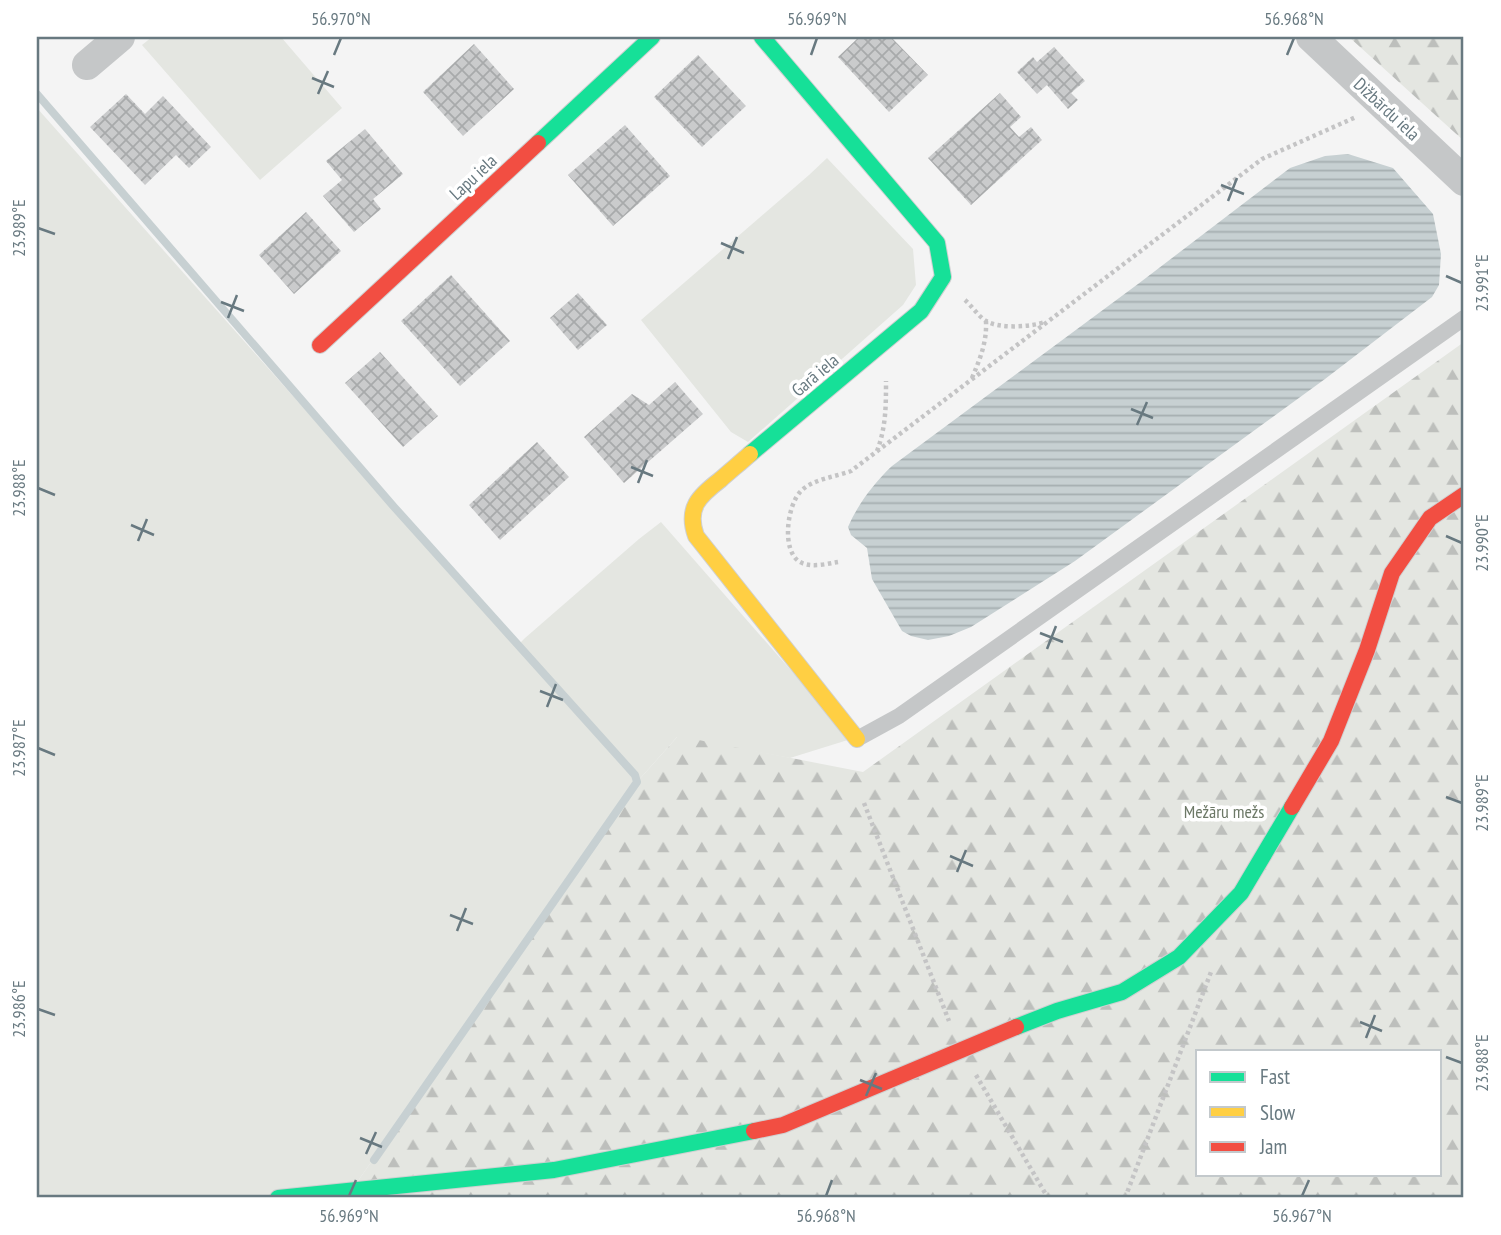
<svg xmlns="http://www.w3.org/2000/svg" width="1501" height="1235" font-family="'PT Sans Narrow',sans-serif">
  <style>
    .grass { fill: #e4e6e1 }
    .forest { fill: url(#forest-firs); fill-rule: evenodd }
    .water { fill: url(#water-rules) }
    .lines { fill: none; stroke-linecap: round; stroke-linejoin: round }
    .stream { stroke: #c7d0d2; stroke-width: 8 }
    .building { fill: url(#building-cross-hatch) }
    .fast-casing { stroke: #cfd0d1; stroke-width: 18 }
    .slow-casing { stroke: #cfd0d1; stroke-width: 18 }
    .jam-casing { stroke: #cfd0d1; stroke-width: 18 }
    .path { stroke: #c4c4c5; stroke-width: 4.5; stroke-dasharray: 3.5 3.5; stroke-linecap: butt }
    .lane { stroke: #c5c7c8; stroke-width: 16 }
    .street { stroke: #c5c7c8; stroke-width: 30 }
    .fast { stroke: #16e098; stroke-width: 16 }
    .slow { stroke: #ffcf43; stroke-width: 16 }
    .jam { stroke: #f24e42; stroke-width: 16 }
    .ticks { fill: none; stroke: #687980; stroke-width: 2.5 }
    .labels { text-anchor: middle; dominant-baseline: central; stroke-width: 7; stroke-linejoin: round; paint-order: stroke }
    .street-label { font-size: 18px; fill: #687980; stroke: #fff }
    .park-label { font-size: 18px; fill: #6c7866; stroke: #fff }
    .neatline { fill: none; stroke: #687980; stroke-width: 2.5 }
    .ticks-label { font-size: 18px; text-anchor: middle; fill: #687980 }
  </style>
  <defs>
    <pattern id="forest-firs" width="22" height="20" patternUnits="userSpaceOnUse" patternTransform="scale(1.75)"><rect width="22" height="20" fill="#e4e6e1"/><path d="M5 1l3.5 6h-7zM16 11l3.5 6h-7z" fill="#bdbfbc"/></pattern>
    <pattern id="water-rules" width="6" height="5" patternUnits="userSpaceOnUse" patternTransform="scale(1.75)"><rect width="6" height="5" fill="#c7d0d2"/><path d="M0 2.5h6" fill="none" stroke="#a5aeb0"/></pattern>
    <pattern id="building-cross-hatch" width="8" height="8" patternUnits="userSpaceOnUse" patternTransform="scale(1.75)"><rect width="8" height="8" fill="#cacbcc"/><path d="M0 0l8 8M0 8l8-8" fill="none" stroke="#a8aaab"/></pattern>
  </defs>
  <rect width="100%" height="100%" fill="#f4f4f4"/>
  <path class="grass" d="M152 37H281L342 108 260 180 142 45Z
    M37 108 516 647 525 638 639 539 661 522 851 739 790 758 677 737 637 782 360 1178 349 1198H37Z
    M827 158 913 249 916 285 903 305 748 442 731 432 641 320 809 175Z"/>
  <path class="forest" d="M1349 37H1464V141Z
    M1464 342V1198H349L360 1178 637 782 678 736 863 772ZM1198 1051H1440V1174H1198Z"/>
  <path class="water" d="M1348 154 1393 168 1433 214 1441 254 1439 285 1432 297 1325 379 1075 561 971 627 949 636 928 640 911 636 902 631 872 579 867 548 851 535 848 527C858 504 874 483 892 466L1138 284 1290 168 1325 156Z"/>
  <g class="lines">
    <path class="stream" d="M37 94 395 508 635 775 637 782 374 1160"/>
  </g>
  <path class="building" d="M859 37H891L928 75 889 112 838 57Z
    M474 44 514 89 463 136 423 92Z
    M1054 47 1085 81 1071 93 1078 100 1068 109 1047 85 1037 94 1017 72 1033 57 1037 62Z
    M698 55 746 106 702 147 654 97Z
    M1000 93 1021 117 1010 127 1019 137 1031 127 1042 140 971 205 928 158Z
    M126 94 145 114 163 96 211 147 189 168 176 155 145 185 90 127Z
    M625 125 670 176 613 226 568 175Z
    M365 129 403 174 373 199 381 209 354 232 323 196 342 180 326 161Z
    M306 212 341 251 294 294 259 255Z
    M451 275 510 341 460 386 401 321Z
    M578 293 607 325 578 350 550 318Z
    M380 352 438 416 403 447 345 383Z
    M675 382 703 414 624 483 584 437 632 394 649 405Z
    M537 442 569 477 500 540 469 505Z"/>
  <g class="lines">
    <defs>
      <path id="fast" d="M538 143 652 37
        M750 454 921 311 943 277 937 243 762 37
        M1016 1027 1057 1011 1122 992 1179 957 1241 893 1292 807
        M278 1198 554 1170 754 1131"/>
      <path id="slow" d="M750 454C740 463 730 471 720 480 699 496 686 508 696 536L857 739"/>
      <path id="jam" d="M320 345 538 143
        M1292 807 1331 741 1367 650 1392 573 1430 518 1464 495
        M754 1131 783 1125 1016 1027"/>
    </defs>
    <use href="#fast" class="fast-casing"/>
    <use href="#slow" class="slow-casing"/>
    <use href="#jam" class="jam-casing"/>
    <path class="path" d="M965 300C972 306 979 317 986 321 999 329 1031 327 1045 322
      M972 378C980 359 987 342 986 321
      M877 451C886 427 886 406 886 381
      M838 562C826 564 811 568 800 562 781 551 787 505 801 491 813 479 835 477 851 471L1262 159 1356 117
      M864 803 949 1021
      M976 1075 1048 1198
      M1125 1198 1211 972"/>
    <path class="lane" d="M857 739 899 716 1464 318"/>
    <path class="street" d="M1311 37 1464 181
      M87 65 120 37"/>
    <use href="#fast" class="fast"/>
    <use href="#slow" class="slow"/>
    <use href="#jam" class="jam"/>
  </g>
  <path class="ticks" d="M334 55 341 38M811 55 817 38M1287 55 1294 38M312 78 334 87M318 94 328 71M1221 185 1244 194M1228 201 1237 178M38 228 55 234M721 243 744 253M728 259 737 237M1446 276 1462 283M221 302 244 311M228 318 237 295M1131 409 1153 418M1137 425 1147 402M631 467 653 476M638 483 647 460M38 488 55 495M131 525 154 535M1446 536 1462 543M138 541 147 519M1040 633 1063 642M1047 649 1056 626M540 691 563 700M547 707 556 684M38 748 55 755M1446 797 1462 803M950 856 973 866M957 872 966 850M450 915 473 924M457 931 466 908M38 1009 55 1015M1360 1022 1382 1031M1366 1038 1375 1015M1446 1057 1462 1063M860 1080 882 1089M866 1096 876 1073M360 1138 382 1147M366 1154 376 1132M349 1196 356 1180M826 1196 832 1180M1302 1196 1309 1180"/>
  <g class="labels">
    <g class="street-label">
      <text transform="translate(1387 109) rotate(43)">Dižbārdu iela</text>
      <text transform="translate(473 177) rotate(-43)">Lapu iela</text>
      <text transform="translate(815 375) rotate(-40)">Garā iela</text>
    </g>
    <g class="park-label">
      <text x="1224" y="811">Mežāru mežs</text>
    </g>
  </g>
  <rect width="1501" height="1235" fill="none" stroke="#ffffff" stroke-width="77"/>
  <rect x="1196" y="1050" width="245" height="126" fill="#ffffff" stroke="#c3c9cc" stroke-width="2"/>
  <rect x="1210" y="1072" width="35" height="10" fill="#16e098" stroke="#c3c9cc" stroke-width="2"/>
  <text x="1260" y="1084" font-size="21" fill="#687980">Fast</text>
  <rect x="1210" y="1107" width="35" height="10" fill="#ffcf43" stroke="#c3c9cc" stroke-width="2"/>
  <text x="1260" y="1120" font-size="21" fill="#687980">Slow</text>
  <rect x="1210" y="1142" width="35" height="10" fill="#f24e42" stroke="#c3c9cc" stroke-width="2"/>
  <text x="1260" y="1154" font-size="21" fill="#687980">Jam</text>
  <rect x="38" y="38" width="1424" height="1158" class="neatline"/>
  <g class="ticks-label">
    <text x="341" y="25">56.970°N</text>
    <text x="817" y="25">56.969°N</text>
    <text x="1294" y="25">56.968°N</text>
    <text transform="translate(19 228) rotate(-90)" y="6">23.989°E</text>
    <text transform="translate(1482 283) rotate(-90)" y="6">23.991°E</text>
    <text transform="translate(19 488) rotate(-90)" y="6">23.988°E</text>
    <text transform="translate(1482 543) rotate(-90)" y="6">23.990°E</text>
    <text transform="translate(19 748) rotate(-90)" y="6">23.987°E</text>
    <text transform="translate(1482 803) rotate(-90)" y="6">23.989°E</text>
    <text transform="translate(19 1009) rotate(-90)" y="6">23.986°E</text>
    <text transform="translate(1482 1063) rotate(-90)" y="6">23.988°E</text>
    <text x="349" y="1222">56.969°N</text>
    <text x="826" y="1222">56.968°N</text>
    <text x="1302" y="1222">56.967°N</text>
  </g>
</svg>
